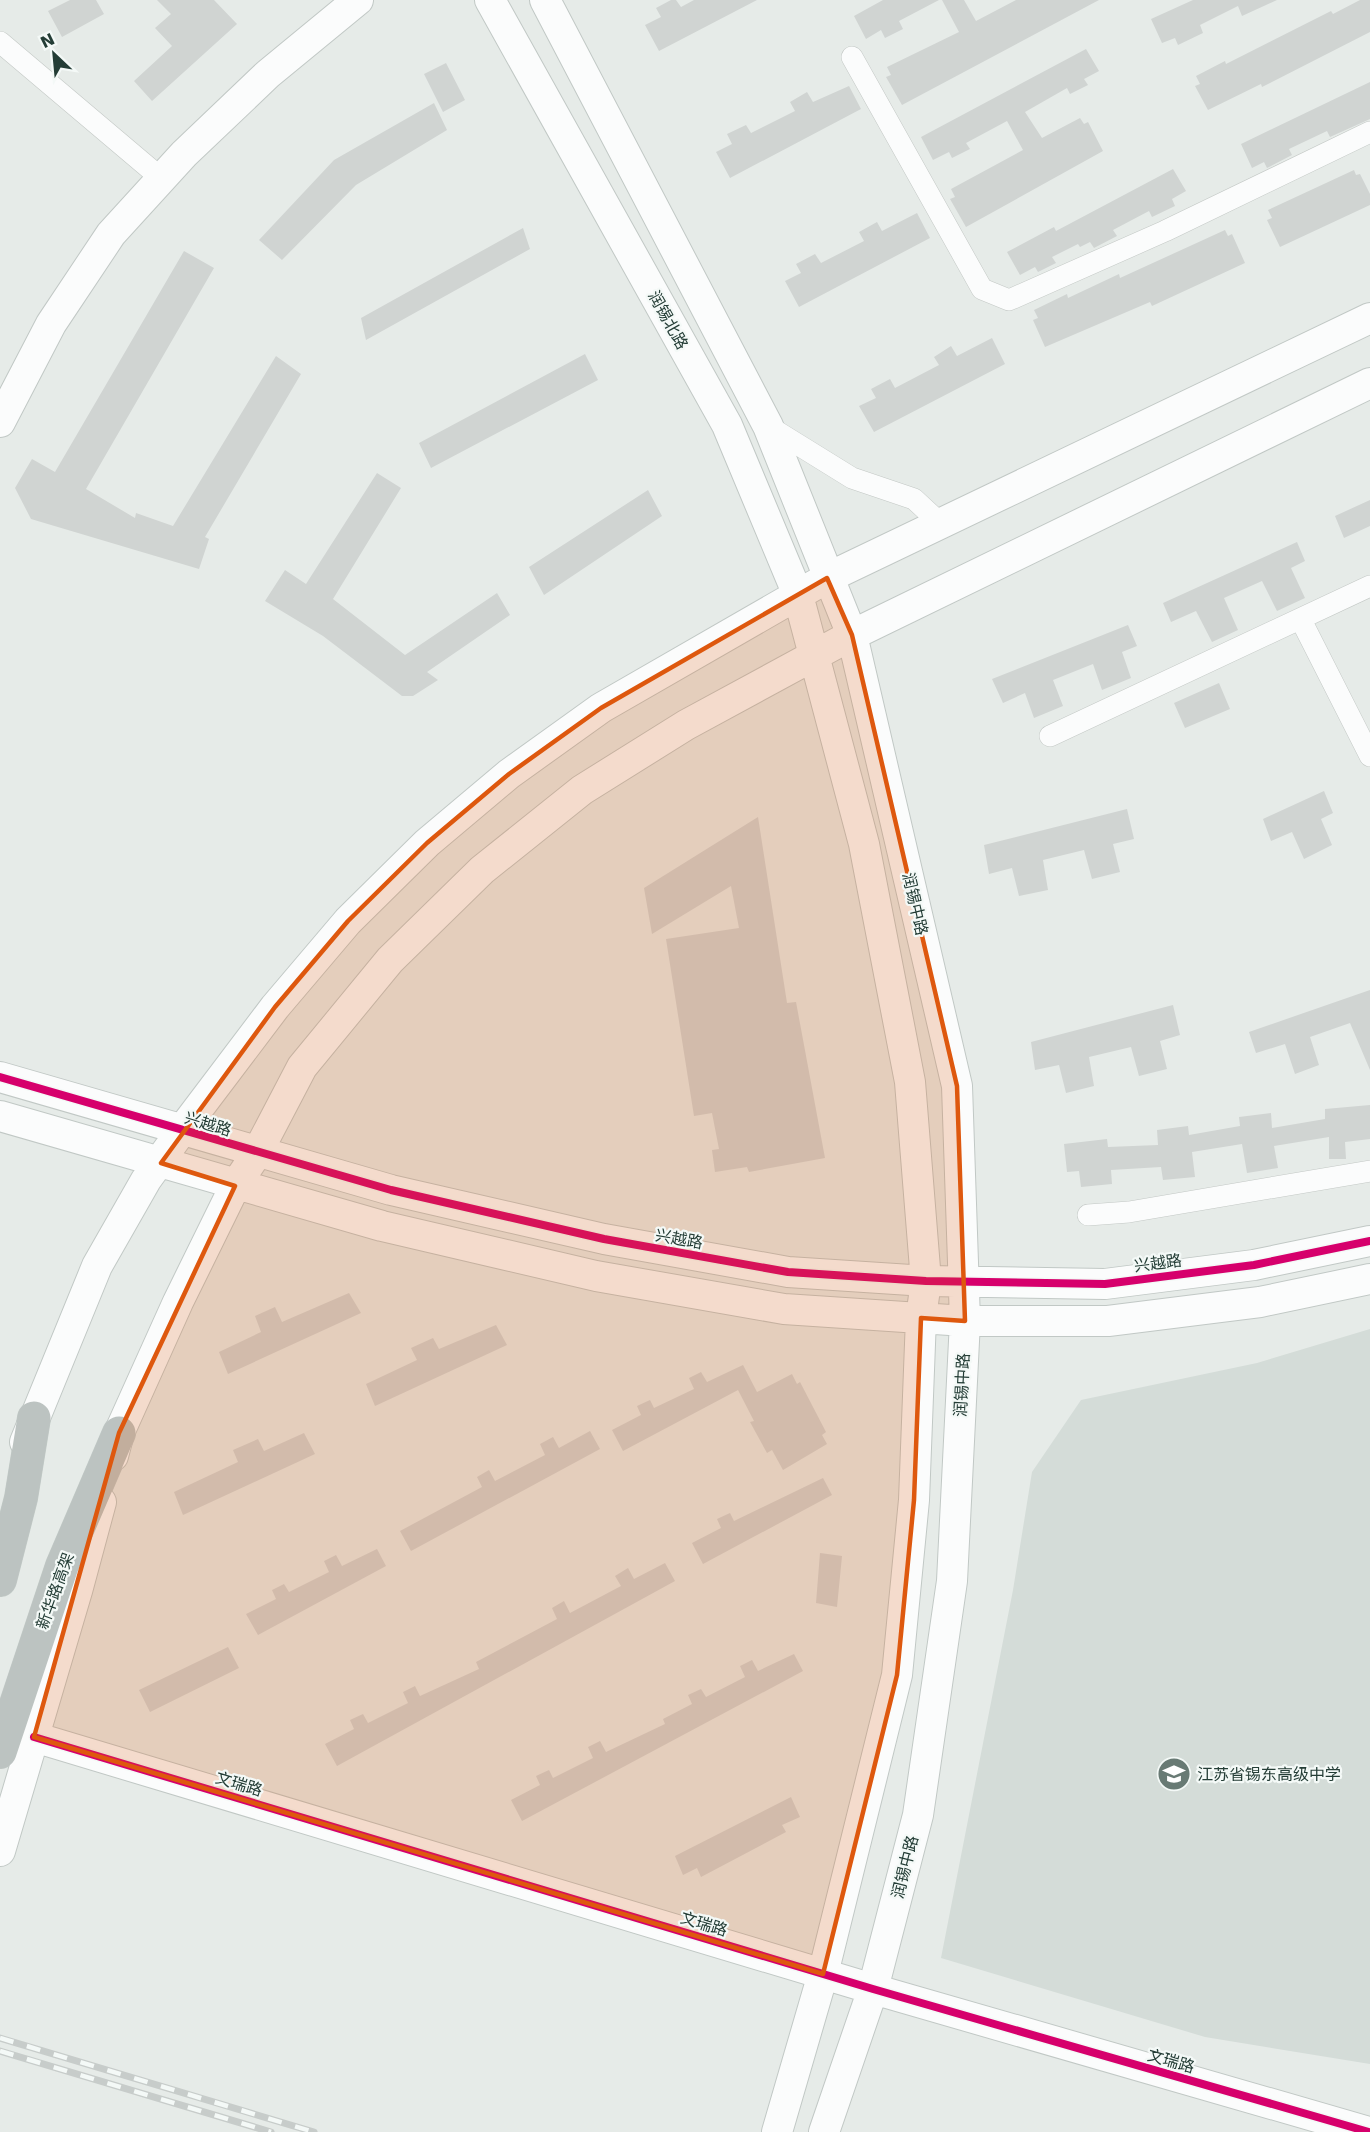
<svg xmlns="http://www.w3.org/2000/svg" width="1370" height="2132" font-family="'DejaVu Sans','Noto Sans SC',sans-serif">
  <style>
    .built { fill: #d4dcd8 }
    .building { fill: #d0d4d2 }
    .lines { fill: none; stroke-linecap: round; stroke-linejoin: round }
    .street-casing { stroke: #c3c8c5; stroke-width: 22 }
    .secondary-casing { stroke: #c1c8c5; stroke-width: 32 }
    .highway-casing { stroke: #c2cac7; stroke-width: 34 }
    .street { stroke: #fbfcfc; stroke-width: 21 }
    .secondary { stroke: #fbfcfc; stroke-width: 30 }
    .highway { stroke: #bcc3c1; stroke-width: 33 }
    .rail-casing { stroke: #c7ccca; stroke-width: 7 }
    .rail { stroke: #f4f9f7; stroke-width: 4.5; stroke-dasharray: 14; stroke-linecap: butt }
    .cycleway-casing { stroke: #f4f9f7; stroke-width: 11 }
    .cycleway { stroke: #d6006c; stroke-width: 8 }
    .marked { fill: #de580e; fill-opacity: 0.2; stroke: #de580e; stroke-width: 4.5; stroke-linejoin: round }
    .labels { text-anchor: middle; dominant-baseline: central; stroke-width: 4.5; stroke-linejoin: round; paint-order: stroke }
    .street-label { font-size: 16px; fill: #243d36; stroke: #f4f9f7 }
    .poi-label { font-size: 16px; fill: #243d36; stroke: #f4f9f7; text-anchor: start }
  </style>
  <rect width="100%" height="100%" fill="#e6ebe8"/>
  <path class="built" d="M1370 1329V2064L1205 2037 941 1958 1013 1590 1032 1472 1081 1400 1257 1363Z"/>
  <path class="building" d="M70 0H96L104 14 62 37 48 11Z
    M157 0H214L237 24 152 101 134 81 172 46 155 28 171 14Z
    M671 0H676L681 7 694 0H757L659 51 645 25 661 17 656 8Z
    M883 0H939L899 21 903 29 885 38 881 30 866 39 854 16Z
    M942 0H964L976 21 1016 0H1099L902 105 886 77 891 75 887 67 959 32Z
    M1193 0H1277L1242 16 1238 6 1200 25 1203 33 1178 45 1175 38 1162 43 1151 19Z
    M1360 0H1370V32L1262 87 1261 84 1208 110 1195 86 1200 84 1196 76 1225 61 1226 64 1331 11 1333 14Z
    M1086 49 1099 71 1084 79 1088 85 1070 94 1067 88 1025 112 1042 138 1080 118 1084 124 1088 122 1103 151 966 227 950 199 955 197 951 189 1023 150 1007 121 966 143 970 149 952 158 949 152 933 160 921 137Z
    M446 63 465 100 443 112 424 74Z
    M1370 82V119L1330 137 1327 131 1289 149 1292 155 1267 168 1264 162 1252 168 1241 144Z
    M849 86 861 109 730 178 716 152 732 144 727 134 746 125 751 133 795 111 790 102 807 92 813 102Z
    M434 103 447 130 356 185 282 260 259 240 334 160Z
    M1173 169 1186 191 1172 199 1175 206 1152 217 1149 211 1113 230 1117 236 1094 248 1090 242 1080 247 1078 244 1052 257 1056 263 1038 272 1035 267 1020 275 1007 252 1054 227 1056 231Z
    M1354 170 1356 175 1360 174 1370 194V205L1280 247 1267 220 1272 218 1268 210Z
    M917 213 930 238 799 307 785 281 801 273 796 264 815 254 821 263 864 241 859 232 877 222 882 231Z
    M523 228 530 249 366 340 361 318Z
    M1225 230 1228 236 1232 234 1245 263 1152 306 1150 302 1045 347 1033 320 1038 318 1034 310 1067 294 1068 298 1119 274 1120 278Z
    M184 251 214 268 86 489 135 518 136 513 173 526 276 356 301 374 205 537 209 539 199 569 31 519 15 488 32 459 55 472Z
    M992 338 1005 364 874 432 859 406 876 398 871 389 890 379 895 388 939 365 934 357 951 346 957 356Z
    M585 354 598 380 431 468 419 443Z
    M377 473 401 488 333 599 405 655 497 593 510 615 427 672 438 680 413 696H402L323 636 265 601 285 570 306 584Z
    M648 490 662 516 544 595 529 567Z
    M1370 500V526L1344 538 1335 516Z
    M1297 542 1305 561 1291 568 1305 598 1277 611 1262 581 1224 598 1238 630 1212 642 1196 611 1171 622 1163 603Z
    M1128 625 1137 646 1122 652 1131 678 1102 690 1093 664 1053 680 1063 706 1034 718 1025 693 1003 703 992 679Z
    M1219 683 1230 709 1185 728 1174 703Z
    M1324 791 1333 813 1321 819 1332 845 1304 859 1292 832 1271 841 1263 819Z
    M1127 809 1134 839 1113 844 1120 872 1092 879 1084 850 1043 860 1048 890 1019 896 1012 868 989 874 984 845Z
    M758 817 787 1003 796 1002 825 1158 749 1172 747 1167 715 1172 712 1150 719 1149 712 1113 694 1116 666 939 739 928 731 886 652 934 644 888Z
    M1370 990V1070L1350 1023 1310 1037 1319 1065 1295 1074 1285 1044 1256 1053 1249 1032Z
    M1173 1005 1180 1035 1160 1041 1167 1069 1139 1076 1131 1047 1089 1057 1094 1086 1066 1093 1059 1065 1035 1070 1031 1042Z
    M1370 1105V1139L1345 1142 1346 1159H1329V1137L1274 1146 1278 1168 1247 1173 1242 1144 1192 1152 1195 1177 1163 1180 1161 1167 1111 1170 1112 1184 1081 1187 1079 1171 1067 1172 1064 1144 1107 1139 1108 1147 1158 1145 1157 1130 1188 1126 1189 1135 1240 1126 1239 1117 1271 1113 1272 1128 1325 1119V1109Z
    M349 1293 361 1313 228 1374 219 1352 261 1332 255 1316 275 1307 282 1322Z
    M496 1325 507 1345 375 1406 366 1384 417 1360 411 1348 433 1338 439 1349Z
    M743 1365 757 1392 792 1374 797 1384 800 1382 826 1432 822 1435 827 1444 783 1470 772 1450 767 1453 750 1422 754 1421 738 1390 623 1451 612 1430 641 1415 637 1406 650 1400 654 1408 694 1389 689 1378 701 1372 707 1382Z
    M590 1431 600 1449 411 1551 400 1531 482 1487 477 1477 489 1470 495 1481 545 1455 540 1444 553 1437 559 1448Z
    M304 1433 315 1454 183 1515 174 1492 238 1462 233 1450 258 1439 264 1451Z
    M823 1478 832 1495 703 1564 692 1543 721 1528 717 1519 730 1513 734 1521Z
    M377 1549 386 1566 258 1635 246 1614 276 1599 272 1590 284 1584 289 1592 329 1572 324 1561 336 1555 342 1566Z
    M820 1553 842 1556 837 1607 816 1603Z
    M665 1563 675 1581 337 1766 325 1744 354 1729 350 1720 363 1714 368 1723 408 1703 403 1692 415 1686 420 1696 479 1669 476 1662 557 1619 552 1608 564 1601 570 1613 621 1586 615 1576 628 1568 634 1579Z
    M228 1647 239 1668 150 1712 139 1690Z
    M794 1654 803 1671 522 1821 511 1800 540 1785 536 1776 549 1770 553 1778 593 1758 588 1747 600 1741 606 1752 665 1724 663 1719 692 1704 688 1695 701 1689 706 1697 745 1677 740 1666 752 1660 758 1671Z
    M791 1797 800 1817 782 1825 786 1832 701 1877 697 1868 683 1875 675 1856Z"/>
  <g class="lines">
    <defs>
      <path id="street" d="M0 42 162 179
        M852 57 982 289 1009 300 1165 231 1370 132
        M768 426 852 478 914 499 941 524
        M1301 620 1370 756
        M1050 736 1370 586
        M1088 1215 1129 1212 1370 1171"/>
      <path id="secondary" d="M490 0 727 425 798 595 864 844 910 1082 926 1281 921 1318 914 1500 897 1675 823 1974 777 2132
        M545 0 768 426 852 635 957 1086 965 1321 952 1581 918 1815 873 1989 824 2132
        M0 422 51 324 111 234 184 154 268 74 358 0
        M0 1077 391 1190 604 1239 788 1272 926 1281 1105 1284 1254 1265 1370 1241
        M0 1116 382 1226 596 1276 784 1309 965 1321H1108L1260 1302 1370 1279
        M25 1442 97 1266 146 1180 182 1130 275 1007 348 921 427 843 509 774 601 708 827 578 1370 318
        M113 1456 119 1433 178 1302 235 1186 257 1153 302 1067 390 960 482 870 582 790 686 725 852 635 1370 383
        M34 1737 873 1989 1369 2132
        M0 1851 77 1591 101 1502"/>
      <path id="highway" d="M0 1580 21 1498 34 1418
        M0 1752 62 1566 119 1433"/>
    </defs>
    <use href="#street" class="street-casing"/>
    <use href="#secondary" class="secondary-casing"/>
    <use href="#highway" class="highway-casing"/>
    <use href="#street" class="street"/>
    <use href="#secondary" class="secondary"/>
    <use href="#highway" class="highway"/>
    <defs>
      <path id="rail" d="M0 2038 314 2132
        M0 2051 271 2132"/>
    </defs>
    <use href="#rail" class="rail-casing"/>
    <use href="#rail" class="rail"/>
    <defs>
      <path id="cycleway" d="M0 1077 391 1190 604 1239 788 1272 926 1281 1105 1284 1254 1265 1370 1241
        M34 1737 873 1989 1369 2132"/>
    </defs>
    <use href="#cycleway" class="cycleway-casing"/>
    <use href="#cycleway" class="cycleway"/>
  </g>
  <path class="marked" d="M827 578 852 635 957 1086 965 1321 921 1318 914 1500 897 1675 823 1974 34 1737 119 1433 235 1186 161 1163 275 1007 348 921 427 843 509 774 601 708Z"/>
  <defs>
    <symbol id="school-disc" viewBox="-11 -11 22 22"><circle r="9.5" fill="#687a74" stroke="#f4f9f7"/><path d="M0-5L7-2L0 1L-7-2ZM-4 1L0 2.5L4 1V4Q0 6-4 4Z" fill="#fff"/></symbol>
  </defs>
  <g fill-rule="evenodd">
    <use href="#school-disc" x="1155" y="1755" width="38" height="38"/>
  </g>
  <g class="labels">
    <g class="street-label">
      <text transform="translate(668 320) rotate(61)">润锡北路</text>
      <text transform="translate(915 904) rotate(77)">润锡中路</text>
      <text transform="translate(208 1124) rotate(17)">兴越路</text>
      <text transform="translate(679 1239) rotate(10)">兴越路</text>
      <text transform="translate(1158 1263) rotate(-7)">兴越路</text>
      <text transform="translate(962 1385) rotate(-87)">润锡中路</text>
      <text transform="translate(55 1591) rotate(-70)">新华路高架</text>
      <text transform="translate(239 1784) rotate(17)">文瑞路</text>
      <text transform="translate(905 1867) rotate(-76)">润锡中路</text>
      <text transform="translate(704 1924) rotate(17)">文瑞路</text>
      <text transform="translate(1171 2061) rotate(16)">文瑞路</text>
    </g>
    <g class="poi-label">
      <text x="1197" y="1774">江苏省锡东高级中学</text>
    </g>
  </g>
  <g transform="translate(54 54) rotate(334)" stroke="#f4f9f7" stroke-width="4.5" paint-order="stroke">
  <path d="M0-4.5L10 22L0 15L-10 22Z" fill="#243d36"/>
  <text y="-9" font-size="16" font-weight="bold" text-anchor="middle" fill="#243d36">N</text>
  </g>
</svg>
